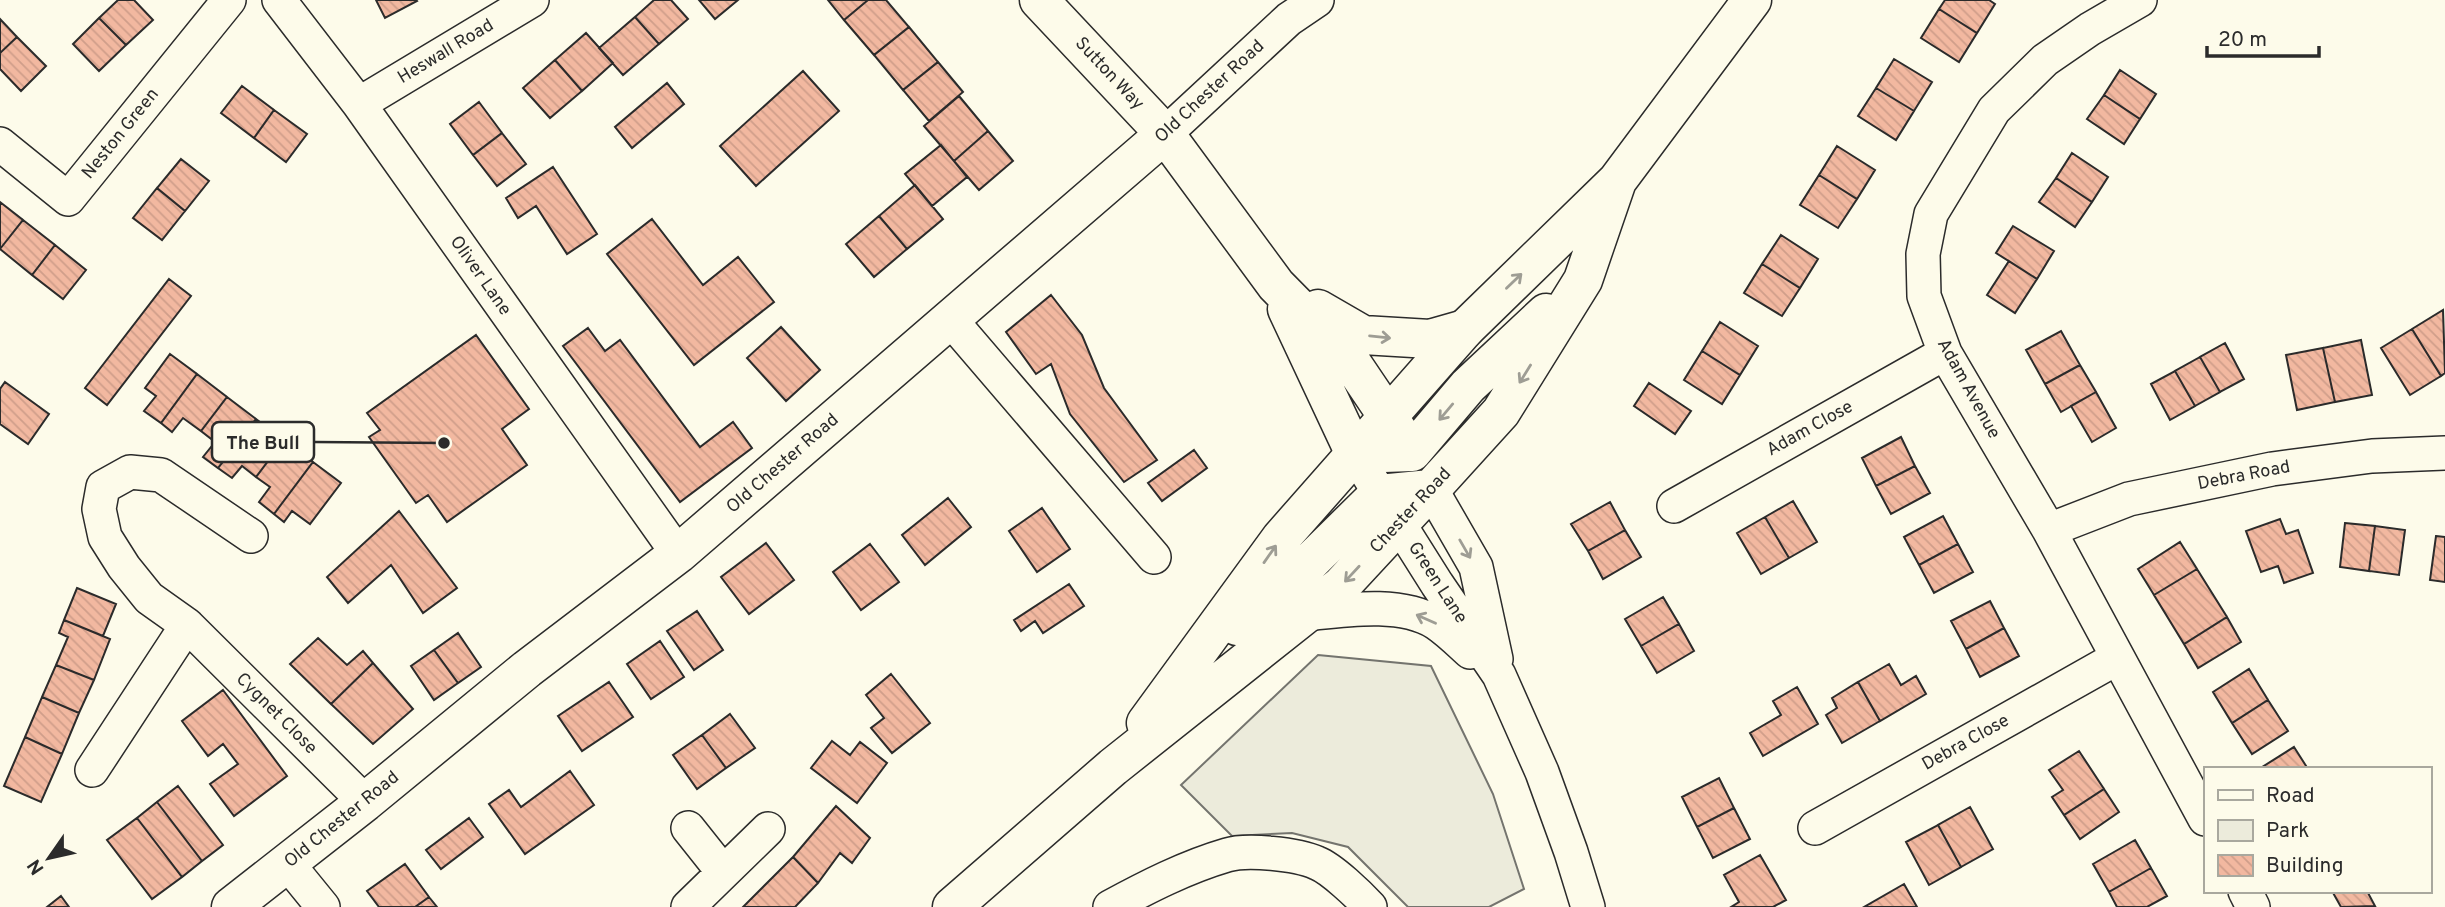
<svg xmlns="http://www.w3.org/2000/svg" width="2445" height="907" font-family="Overpass,sans-serif">
  <style>
    .green { fill: #ecebdb; stroke: #74746e; stroke-width: 2 }
    .building { fill: url(#building-back-hatch); stroke: #2b2b2b; stroke-width: 2 }
    .lines { fill: none; stroke-linecap: round; stroke-linejoin: round }
    .street-casing { stroke: #2b2b2b; stroke-width: 36 }
    .secondary-casing { stroke: #2b2b2b; stroke-width: 41 }
    .primary-casing { stroke: #2b2b2b; stroke-width: 41 }
    .street { stroke: #fdfbea; stroke-width: 33 }
    .secondary { stroke: #fdfbea; stroke-width: 38 }
    .primary { stroke: #fdfbea; stroke-width: 38 }
    .oneway { stroke: #9e9d94 }
    .labels { text-anchor: middle; dominant-baseline: central; stroke-width: 5; stroke-linejoin: round; paint-order: stroke }
    .street-label { font-size: 18px; fill: #2b2b2b; stroke: #fdfbea }
    .leader { fill: none; stroke: #2b2b2b; stroke-width: 2.5 }
    .callout-dot { fill: #2b2b2b; stroke: #fdfbea; stroke-width: 2.5 }
    .callout { fill: #fdfbea; stroke: #2b2b2b; stroke-width: 2.5 }
    .callout-label { font-size: 19px; text-anchor: middle; font-weight: bold; fill: #2b2b2b }
  </style>
  <defs>
    <pattern id="building-back-hatch" width="6" height="6" patternUnits="userSpaceOnUse" patternTransform="scale(1.75)"><rect width="6" height="6" fill="#f2b8a0"/><path d="M-1 5l2 2M0 0l6 6M5-1l2 2" fill="none" stroke="#d09e8a"/></pattern>
  </defs>
  <rect width="100%" height="100%" fill="#fdfbea"/>
  <path class="green" d="M1318 655 1431 666 1493 794 1524 889 1489 907H1408L1348 847 1292 833 1232 836 1181 785Z"/>
  <path class="building" d="M118 0H134L153 20 126 45 99 18Z
    M376 0H416L417 1 385 18Z
    M654 0H671L688 19 659 44 635 17Z
    M699 0H738L715 19Z
    M828 0H868L844 20Z
    M868 0H886L909 27 874 55 844 20Z
    M1945 0H1989L1995 4 1977 33 1939 9Z
    M1939 9 1977 33 1959 62 1921 38Z
    M635 17 659 44 623 75 599 48Z
    M99 18 126 45 99 71 73 44Z
    M0 19 17 37 0 53Z
    M909 27 938 62 903 90 874 55Z
    M586 33 613 63 582 91 555 60Z
    M17 37 46 66 21 91 0 69V53Z
    M1894 59 1932 82 1914 111 1876 88Z
    M555 60 582 91 550 118 523 88Z
    M938 62 963 92 929 121 903 90Z
    M2120 70 2156 94 2140 119 2104 95Z
    M803 71 839 111 756 186 720 146Z
    M667 83 684 104 632 148 615 127Z
    M242 86 274 110 254 138 221 113Z
    M1876 88 1914 111 1896 140 1858 116Z
    M2104 95 2140 119 2124 144 2087 119Z
    M959 96 988 131 954 161 924 126Z
    M479 102 502 133 473 155 450 124Z
    M274 110 307 134 286 162 254 138Z
    M988 131 1013 161 979 190 954 161Z
    M502 133 526 164 497 186 473 155Z
    M941 145 967 177 932 206 905 174Z
    M1837 146 1875 170 1857 199 1819 175Z
    M2072 153 2108 177 2092 202 2056 178Z
    M181 159 209 181 185 211 157 188Z
    M553 167 597 234 567 254 536 206 518 218 506 198Z
    M1819 175 1857 199 1838 228 1800 205Z
    M2056 178 2092 202 2075 227 2039 202Z
    M915 185 943 219 907 249 879 216Z
    M157 188 185 211 162 240 133 218Z
    M0 202 23 220 0 249Z
    M879 216 907 249 874 277 846 244Z
    M652 219 703 285 738 257 774 302 694 365 607 254Z
    M23 220 55 245 32 275 0 249Z
    M2013 226 2054 251 2037 279 1996 253Z
    M1781 235 1818 259 1800 288 1762 264Z
    M55 245 86 270 63 299 32 275Z
    M2009 261 2037 279 2015 313 1987 295Z
    M1762 264 1800 288 1782 316 1744 293Z
    M169 279 191 296 107 405 85 388Z
    M1051 295 1082 335 1104 388 1157 460 1124 482 1070 414 1051 364 1036 374 1006 332Z
    M2443 310 2445 373 2441 376 2412 329Z
    M1720 322 1758 346 1740 375 1702 351Z
    M781 327 820 370 786 401 747 358Z
    M588 328 605 351 620 340 700 447 733 422 752 448 680 502 563 346Z
    M2412 329 2441 376 2410 395 2381 348Z
    M2061 331 2080 365 2045 384 2026 350Z
    M476 335 529 409 502 429 527 465 447 522 428 495 416 503 369 437 380 430 367 413Z
    M2361 340 2372 395 2335 402 2323 348Z
    M2225 343 2244 379 2220 392 2200 357Z
    M2323 348 2335 402 2297 410 2286 355Z
    M1702 351 1740 375 1722 404 1684 380Z
    M170 354 197 374 161 423 144 411 156 396 145 388Z
    M2200 357 2220 392 2195 406 2175 371Z
    M2080 365 2096 392 2061 412 2045 384Z
    M2175 371 2195 406 2170 420 2151 384Z
    M197 374 227 397 201 431 183 418 172 432 161 423Z
    M5 382 49 414 28 444 0 424V389Z
    M1649 383 1691 411 1675 434 1634 406Z
    M2096 392 2116 428 2092 442 2071 406Z
    M227 397 256 419 218 468 203 457 215 442 201 431Z
    M256 419 284 440 256 477 242 466 232 478 218 468Z
    M1901 437 1915 466 1876 486 1862 458Z
    M284 440 313 462 274 514 259 502 270 487 256 477Z
    M1194 450 1207 468 1162 501 1148 483Z
    M313 462 341 483 310 524 292 511 284 522 274 514Z
    M1915 466 1930 493 1891 514 1876 486Z
    M948 498 971 527 925 565 902 535Z
    M1793 501 1817 542 1789 558 1765 517Z
    M1610 502 1625 530 1588 551 1571 524Z
    M1042 508 1070 549 1037 572 1009 531Z
    M399 511 457 588 423 613 391 565 348 603 327 577Z
    M1943 516 1958 544 1919 565 1904 537Z
    M1765 517 1789 558 1761 574 1737 533Z
    M2280 519 2286 534 2298 530 2313 573 2284 583 2278 566 2261 572 2246 531Z
    M2345 523 2375 526 2369 571 2340 567Z
    M2375 526 2405 530 2399 575 2369 571Z
    M1625 530 1641 557 1603 579 1588 551Z
    M2436 536 2445 537V582L2430 580Z
    M2180 542 2197 569 2154 595 2138 569Z
    M766 543 794 580 749 614 721 577Z
    M870 544 899 582 861 610 833 572Z
    M1958 544 1973 572 1934 593 1919 565Z
    M2197 569 2227 617 2184 644 2154 595Z
    M1069 584 1084 606 1043 633 1035 621 1021 631 1014 620Z
    M77 588 116 604 103 636 64 620Z
    M1663 597 1679 624 1641 646 1625 619Z
    M1990 601 2004 628 1966 649 1951 621Z
    M697 611 723 650 694 670 667 631Z
    M2227 617 2241 642 2198 668 2184 644Z
    M64 620 110 639 94 680 56 665 68 637 59 633Z
    M1679 624 1694 651 1657 673 1641 646Z
    M2004 628 2019 656 1980 677 1966 649Z
    M458 633 481 667 458 683 434 650Z
    M318 638 347 665 363 651 373 663 331 704 290 664Z
    M660 641 684 677 651 699 627 664Z
    M434 650 458 683 434 700 411 666Z
    M373 663 413 709 373 744 331 704Z
    M1889 664 1901 685 1916 676 1926 694 1880 721 1858 682Z
    M56 665 94 680 79 713 42 697Z
    M2249 669 2268 700 2232 723 2213 692Z
    M891 674 930 723 892 753 871 728 884 718 866 695Z
    M609 682 633 717 582 751 558 716Z
    M1858 682 1880 721 1842 743 1826 715 1837 708 1832 698Z
    M1797 687 1818 724 1763 756 1750 733 1781 715 1773 701Z
    M223 690 287 776 234 816 210 784 238 764 223 744 208 756 182 721Z
    M42 697 79 713 62 754 25 737Z
    M2268 700 2288 731 2252 754 2232 723Z
    M730 714 755 748 726 768 702 735Z
    M702 735 726 768 697 789 673 755Z
    M25 737 62 754 41 802 4 786Z
    M832 741 850 755 860 742 887 763 857 803 811 768Z
    M2294 747 2308 769H2259Z
    M2079 751 2104 789 2064 815 2052 797 2063 790 2049 770Z
    M570 771 594 805 525 854 489 804 509 790 521 807Z
    M1719 778 1734 808 1697 827 1682 797Z
    M178 786 223 845 202 861 157 802Z
    M2104 789 2119 812 2080 839 2064 815Z
    M157 802 202 861 182 877 137 818Z
    M836 806 870 838 852 863 840 853 818 883 793 857Z
    M1970 807 1993 849 1961 867 1938 825Z
    M1734 808 1750 839 1713 858 1697 827Z
    M137 818 182 877 152 899 107 840Z
    M469 818 483 837 441 869 426 850Z
    M1938 825 1961 867 1929 885 1906 842Z
    M2135 840 2151 868 2109 892 2093 864Z
    M1760 855 1786 900 1773 907H1731L1739 902 1724 875Z
    M793 857 818 883 795 907H743Z
    M405 864 429 897 415 907H379L367 891Z
    M2151 868 2167 896 2147 907H2117L2109 892Z
    M1904 884 1917 907H1864Z
    M2332 891H2367L2375 906 2341 907Z
    M61 896 69 907H47Z
    M429 897 437 907H415Z"/>
  <g class="lines">
    <defs>
      <path id="street" d="M279 0 359 104 678 554
        M2140 0 2090 29 2045 60 1994 110 1931 214 1923 254 1924 296 1945 353 2049 530 2205 819
        M359 104 532 0
        M1165 134 1289 19 1317 0
        M0 144 68 199 229 0
        M950 319 1154 557
        M1355 454 1437 584 1499 675 1542 772 1571 852 1588 907
        M1431 489 1476 567 1496 659
        M1674 506 1945 353
        M2049 530 2129 499 2272 469 2372 456 2445 453
        M1306 614C1345 610 1401 601 1436 623 1448 631 1459 642 1470 652
        M187 625 365 802
        M92 770 187 625 149 598 124 567 105 537 99 509 103 487 130 472 161 475 251 536
        M688 828 723 872
        M1815 828 2117 658
        M288 864 323 907
        M2245 891 2253 907
        M688 907 768 829
        M1110 907C1147 887 1186 867 1227 855 1247 849 1297 854 1317 863 1332 869 1359 895 1370 907"/>
      <path id="secondary" d="M1039 0 1165 134 1276 285 1349 359 1405 442
        M1287 309 1355 454
        M1318 309 1363 335 1430 339 1465 329
        M231 907 365 802 527 669 678 554 1165 134"/>
      <path id="primary" d="M1355 454 1412 452 1468 386 1546 313
        M1237 626 1310 562 1379 494 1431 489
        M1146 723 1281 538 1465 329 1617 181 1752 0
        M952 907 1113 767 1341 586 1431 489 1501 412 1583 280 1617 181"/>
    </defs>
    <use href="#street" class="street-casing"/>
    <use href="#secondary" class="secondary-casing"/>
    <use href="#primary" class="primary-casing"/>
    <use href="#street" class="street"/>
    <use href="#secondary" class="secondary"/>
    <use href="#primary" class="primary"/>
  </g>
  <defs><path id="oneway-shaft" d="M-6 0H5M1.5-3L5.5 0L1.5 3" fill="none" stroke-width="1.6" stroke-linecap="round" stroke-linejoin="round" transform="scale(1.75)"/></defs>
  <g class="oneway">
    <use href="#oneway-shaft" transform="translate(1514 281) rotate(-44)"/>
    <use href="#oneway-shaft" transform="translate(1380 337) rotate(6)"/>
    <use href="#oneway-shaft" transform="translate(1525 374) rotate(122)"/>
    <use href="#oneway-shaft" transform="translate(1446 412) rotate(130)"/>
    <use href="#oneway-shaft" transform="translate(1465 549) rotate(60)"/>
    <use href="#oneway-shaft" transform="translate(1270 554) rotate(-55)"/>
    <use href="#oneway-shaft" transform="translate(1352 574) rotate(133)"/>
    <use href="#oneway-shaft" transform="translate(1426 619) rotate(-156)"/>
  </g>
  <g class="labels">
    <g class="street-label">
      <text transform="translate(446 52) rotate(-31)">Heswall Road</text>
      <text transform="translate(1109 74) rotate(47)">Sutton Way</text>
      <text transform="translate(1210 92) rotate(-43)">Old Chester Road</text>
      <text transform="translate(121 134) rotate(-51)">Neston Green</text>
      <text transform="translate(480 276) rotate(55)">Oliver Lane</text>
      <text transform="translate(1968 389) rotate(61)">Adam Avenue</text>
      <text transform="translate(1810 429) rotate(-29)">Adam Close</text>
      <text transform="translate(783 464) rotate(-41)">Old Chester Road</text>
      <text transform="translate(2244 476) rotate(-11)">Debra Road</text>
      <text transform="translate(1411 511) rotate(-47)">Chester Road</text>
      <text transform="translate(1437 583) rotate(57)">Green Lane</text>
      <text transform="translate(276 714) rotate(45)">Cygnet Close</text>
      <text transform="translate(1966 743) rotate(-29)">Debra Close</text>
      <text transform="translate(342 820) rotate(-39)">Old Chester Road</text>
    </g>
  </g>
  <path class="leader" d="M444 443L314 442"/>
  <circle class="callout-dot" cx="444" cy="443" r="7"/>
  <rect class="callout" x="212" y="422" width="102" height="40" rx="7"/>
  <g class="callout-label">
    <text x="263" y="449">The Bull</text>
  </g>
  <rect x="2204" y="767" width="228" height="126" fill="#fdfbea" stroke="#a9a89e" stroke-width="2"/>
  <rect x="2218" y="790" width="35" height="10" fill="#fdfbea" stroke="#a9a89e" stroke-width="2"/>
  <text x="2266" y="802" font-size="21" fill="#2b2b2b">Road</text>
  <rect x="2218" y="820" width="35" height="21" fill="#ecebdb" stroke="#a9a89e" stroke-width="2"/>
  <text x="2266" y="837" font-size="21" fill="#2b2b2b">Park</text>
  <rect x="2218" y="855" width="35" height="21" fill="url(#building-back-hatch)" stroke="#a9a89e" stroke-width="2"/>
  <text x="2266" y="872" font-size="21" fill="#2b2b2b">Building</text>
  <g transform="translate(49 858) rotate(236)" stroke="#fdfbea" stroke-width="5" paint-order="stroke">
  <path d="M0-5L12 26L0 18L-12 26Z" fill="#2b2b2b"/>
  <text y="-10" font-size="19" font-weight="bold" text-anchor="middle" fill="#2b2b2b">N</text>
  </g>
  <path d="M2207 46v10h112v-10" fill="none" stroke="#2b2b2b" stroke-width="3.5"/>
  <text x="2218" y="46" font-size="21" fill="#2b2b2b" stroke="#fdfbea" stroke-width="5" paint-order="stroke">20 m</text>
</svg>
